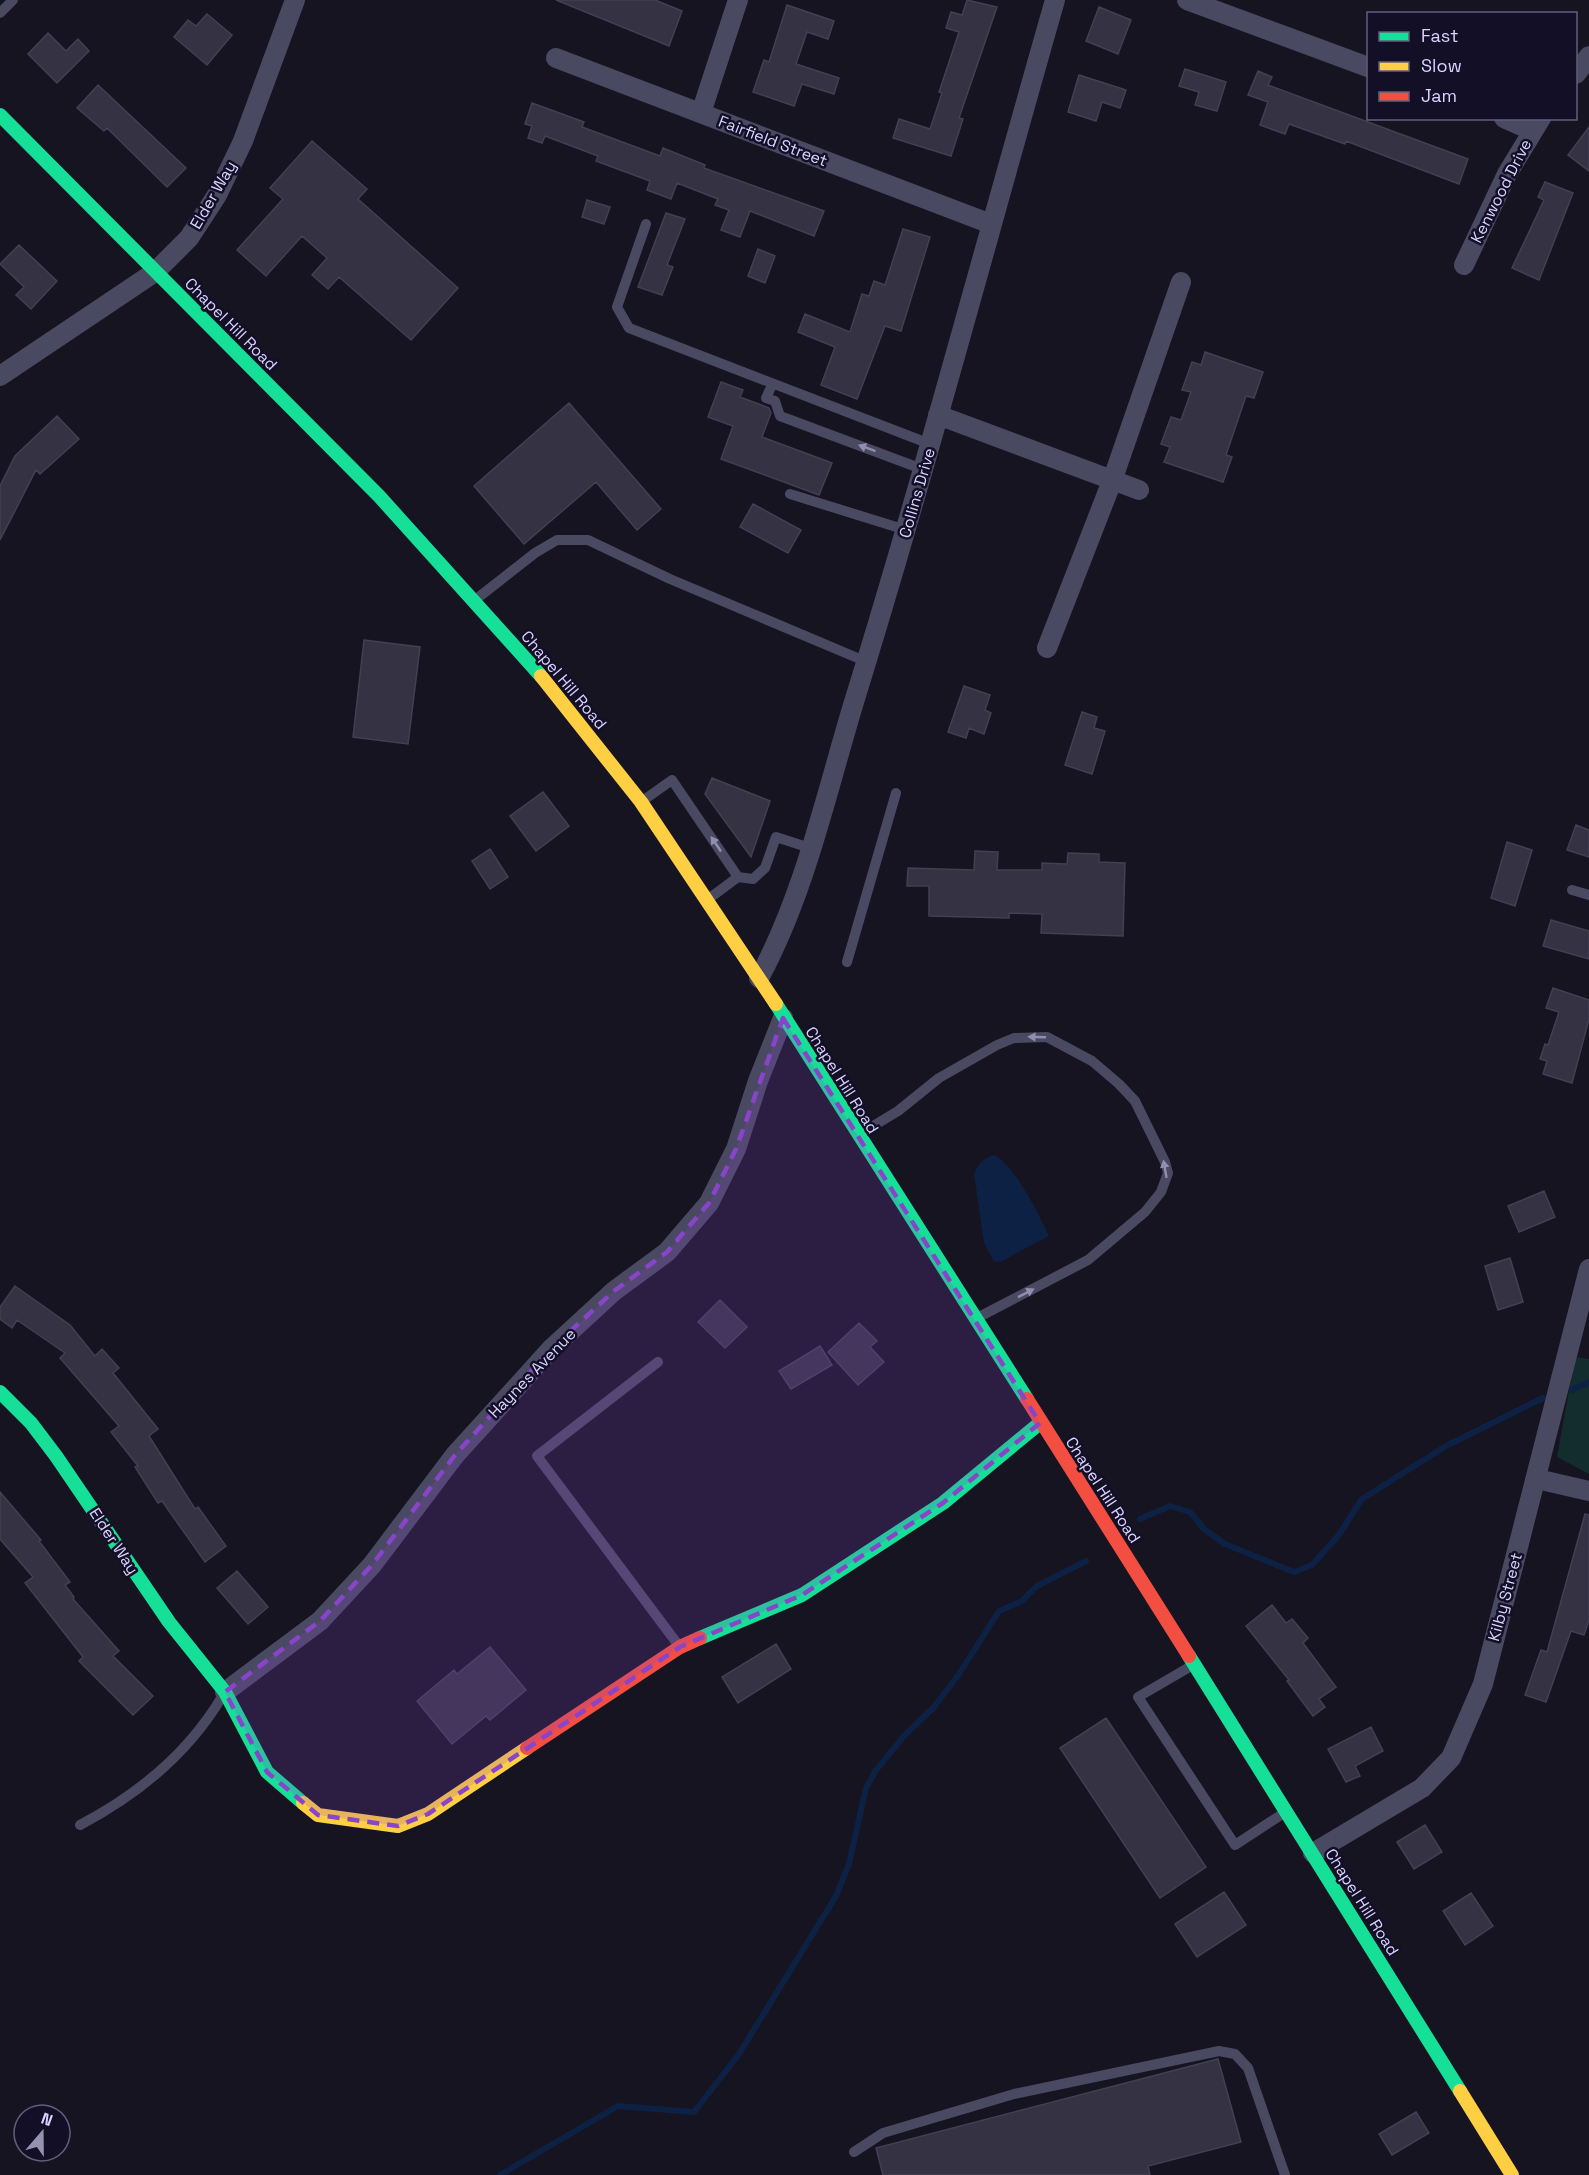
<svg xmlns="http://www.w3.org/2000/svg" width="1589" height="2175" font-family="'Space Grotesk',sans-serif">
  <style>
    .green { fill: #132c2d }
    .water { fill: #0d2144 }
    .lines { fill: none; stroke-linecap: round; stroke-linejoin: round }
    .stream { stroke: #0d2144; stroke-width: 6 }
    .building { fill: #343243; stroke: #433f54; stroke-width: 1.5 }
    .lane { stroke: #4a4962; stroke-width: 10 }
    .street { stroke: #4a4962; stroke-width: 20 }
    .fast { stroke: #16e098; stroke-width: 14 }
    .slow { stroke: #ffcf43; stroke-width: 14 }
    .jam { stroke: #f24e42; stroke-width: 14 }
    .oneway { fill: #928eb0 }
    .marked { fill: #8945c9; fill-opacity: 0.2; stroke: #8945c9; stroke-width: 4.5; stroke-dasharray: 12 8; stroke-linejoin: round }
    .labels { text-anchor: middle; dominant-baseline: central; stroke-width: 5; stroke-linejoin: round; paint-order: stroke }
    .street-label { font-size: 16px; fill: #d9d4ff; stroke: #130f26 }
  </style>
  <rect width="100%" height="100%" fill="#161421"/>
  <path class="green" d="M1575 1357 1589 1359V1474L1557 1457Z"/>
  <path class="water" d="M995 1155C1020 1173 1035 1208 1049 1236L1002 1261 994 1262 984 1243 974 1174C978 1164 984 1157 995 1155Z"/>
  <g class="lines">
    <path class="stream" d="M1572 1390 1589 1382
      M1140 1519 1170 1506 1190 1512 1204 1529 1225 1544 1294 1572 1312 1565 1338 1536 1362 1499 1446 1446 1543 1398
      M500 2175 618 2106 694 2112 739 2054 836 1896 849 1864 866 1788 876 1770 904 1736 934 1707 959 1674 999 1611 1022 1601 1037 1586 1086 1561"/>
  </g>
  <path class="building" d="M556 0H655L682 11 669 46Z
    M967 0 997 7 959 118 963 119 951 156 893 138 899 119 930 129 942 93 939 92 959 32 946 28 951 12 962 15Z
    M787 5 834 21 828 39 807 32 796 64 839 78 834 94 802 84 794 106 753 92 764 60 769 62Z
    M1099 7 1131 20 1118 54 1086 41Z
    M207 14 232 35 207 65 174 37 188 20 196 26Z
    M48 33 66 51 78 39 89 51 57 83 28 54Z
    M1185 69 1226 82 1217 111 1195 105 1199 92 1179 86Z
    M1258 71 1272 77 1268 85 1468 159 1459 184 1346 141 1345 144 1289 124 1285 134 1260 125 1268 102 1248 95Z
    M1079 75 1126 90 1120 108 1102 102 1096 121 1068 112Z
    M98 85 186 168 167 187 107 128 104 131 77 108Z
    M532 103 584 122 582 127 660 156 663 148 705 165 704 168 824 211 814 236 750 211 740 237 721 230 729 210 715 205 718 199 677 183 671 199 647 190 650 181 596 161 598 156 545 136 542 143 528 138 532 126 525 124Z
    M1589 127V171L1568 155Z
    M312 141 367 189 358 199 458 288 411 340 339 277 328 289 312 275 327 258 302 236 266 276 237 250 283 199 270 188Z
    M1545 182 1573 193 1539 280 1512 268 1544 200 1538 197Z
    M587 200 610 207 604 224 582 217Z
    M666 213 685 219 667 265 673 267 662 295 638 287Z
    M903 229 930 237 901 331 885 326 857 399 821 385 835 347 798 332 805 314 850 332 862 294 869 296 874 281 885 285Z
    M19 245 57 281 31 309 16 295 24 287 0 264Z
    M758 249 775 256 765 283 748 276Z
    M1205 352 1263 372 1254 398 1246 396 1226 455 1232 457 1223 482 1164 462 1170 447 1161 444 1171 417 1181 420 1191 392 1182 390 1192 362 1201 365Z
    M721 382 743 390 740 397 769 408 771 413 762 437 832 463 819 495 721 459 733 426 708 417Z
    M569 403 661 509 637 530 596 482 524 544 474 486Z
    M57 416 79 439 40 474 36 470 0 540V486L15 456Z
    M753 504 801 530 788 553 740 527Z
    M364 640 420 647 408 744 353 737Z
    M964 686 990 695 985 710 991 713 984 734 969 728 966 738 948 732Z
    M1082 712 1097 717 1094 728 1105 731 1092 774 1065 765Z
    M712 778 770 801 751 857 705 794Z
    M543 792 569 826 536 851 510 816Z
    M1576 825 1589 830V857L1567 850Z
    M1507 842 1532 850 1515 906 1491 898Z
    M490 849 508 877 490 889 472 861Z
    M975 851 998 852 997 870H1042V863L1067 864 1068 853 1099 854V862L1125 863 1123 936 1041 933 1042 914 1009 913V918L929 916V886H907L908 868 974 870Z
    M1551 920 1589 931V959L1543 946Z
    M1553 988 1589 1000V1019L1572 1083 1543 1074 1547 1061 1540 1059 1545 1044 1548 1045 1559 1012 1546 1008Z
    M1544 1191 1555 1217 1519 1232 1508 1206Z
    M1510 1258 1523 1302 1498 1310 1485 1266Z
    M15 1286 70 1325 95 1356 102 1349 119 1368 113 1373 158 1429 149 1436 195 1509 198 1507 226 1546 205 1562 162 1501 158 1503 135 1467 138 1466 111 1432 119 1426 60 1358 65 1353 17 1320 12 1328 0 1319V1307Z
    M720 1300 747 1327 725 1348 698 1322Z
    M859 1323 877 1341 870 1347 884 1362 858 1385 828 1352Z
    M820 1346 832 1365 791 1389 779 1371Z
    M0 1492 41 1540 39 1541 70 1582 65 1585 74 1597 73 1599 119 1651 113 1656 153 1696 133 1715 79 1661 83 1657 25 1583 33 1577 0 1539Z
    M1585 1514 1589 1515V1620L1584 1635 1571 1631 1546 1702 1525 1695 1541 1650 1547 1652Z
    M237 1571 268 1607 248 1624 217 1588Z
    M1272 1605 1286 1623 1292 1619 1308 1638 1303 1643 1336 1687 1319 1699 1325 1707 1313 1716 1287 1681 1289 1680 1246 1626Z
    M776 1644 791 1669 738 1703 722 1677Z
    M490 1647 526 1690 490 1720 486 1716 452 1744 417 1701 454 1670 457 1674Z
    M1106 1718 1206 1867 1160 1898 1060 1748Z
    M1371 1727 1383 1751 1355 1766 1360 1776 1346 1782 1328 1749Z
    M1425 1825 1442 1852 1414 1869 1397 1842Z
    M1224 1892 1246 1925 1197 1957 1175 1924Z
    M1471 1893 1493 1926 1465 1945 1443 1911Z
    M1218 2059 1241 2142 1148 2166 1150 2175H883L876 2148Z
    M1416 2112 1429 2133 1392 2155 1379 2134Z"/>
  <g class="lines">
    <path class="lane" d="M0 13 13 0
      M646 224 617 307 629 328 930 444
      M772 385 766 398 775 401 780 416 922 469
      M790 494 906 530
      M475 600 535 553 557 540H588L670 579 867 662
      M641 802 672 780 738 877 707 900
      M738 877 753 879 765 868 776 837 810 848
      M1572 890 1589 895
      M847 962 896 793
      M860 1134 898 1111 939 1078 997 1045 1014 1038 1047 1037 1092 1061 1119 1084 1135 1101 1165 1162 1168 1173 1161 1192 1145 1212 1088 1260 977 1318
      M658 1362 537 1456 679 1646
      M1193 1665 1138 1697 1235 1845 1284 1813
      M80 1825C139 1794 189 1753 223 1695
      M854 2152 883 2133 1014 2094 1219 2051 1235 2054 1248 2068 1285 2175"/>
    <path class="street" d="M1187 0 1368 67
      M556 58 991 224
      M1576 74 1589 56
      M701 113 738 0
      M1504 118 1531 130
      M1464 265 1507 174 1541 118
      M0 376 155 272 189 238 217 195 243 141 295 0
      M938 415 1139 490
      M1047 648 1112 481 1181 282
      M759 978C805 893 826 794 854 702 926 469 988 234 1055 0
      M1537 1479 1589 1491
      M225 1692 320 1621 372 1565 455 1455 552 1348 614 1291 667 1252 709 1203 736 1149 758 1081 783 1018
      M1313 1853 1422 1788 1451 1758 1483 1684 1589 1269"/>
    <path class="fast" d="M0 115 379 496 541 676
      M776 1004 1027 1399
      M0 1392 31 1423 56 1456 169 1622 225 1692 267 1772 303 1803
      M700 1638 802 1595 943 1503 1040 1423
      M1189 1656 1460 2091"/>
    <path class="slow" d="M541 676 641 802 776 1004
      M303 1803 318 1815 398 1826 428 1814 527 1748
      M1460 2091 1512 2175"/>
    <path class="jam" d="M1027 1399 1189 1656
      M527 1748 680 1647 700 1638"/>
  </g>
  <defs><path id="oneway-solid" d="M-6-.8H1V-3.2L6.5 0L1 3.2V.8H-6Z" transform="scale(1.5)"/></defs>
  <g class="oneway">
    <use href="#oneway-solid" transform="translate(867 448) rotate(-160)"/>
    <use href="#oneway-solid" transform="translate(716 844) rotate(-124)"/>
    <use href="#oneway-solid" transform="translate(1037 1037) rotate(-178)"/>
    <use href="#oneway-solid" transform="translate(1165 1169) rotate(-100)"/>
    <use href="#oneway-solid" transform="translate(1026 1293) rotate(-27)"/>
  </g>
  <path class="marked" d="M783 1018 1040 1423 943 1503 802 1595 680 1647 428 1814 398 1826 318 1815 267 1772 225 1692 320 1621 372 1565 455 1455 552 1348 614 1291 667 1252 709 1203 736 1149Z"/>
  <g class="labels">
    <g class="street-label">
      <text transform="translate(773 141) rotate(21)">Fairfield Street</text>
      <text transform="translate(1501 191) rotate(-63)">Kenwood Drive</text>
      <text transform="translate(213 195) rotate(-60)">Elder Way</text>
      <text transform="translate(231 324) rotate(45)">Chapel Hill Road</text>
      <text transform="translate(917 493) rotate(-74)">Collins Drive</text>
      <text transform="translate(564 680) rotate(50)">Chapel Hill Road</text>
      <text transform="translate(842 1080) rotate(58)">Chapel Hill Road</text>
      <text transform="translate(532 1373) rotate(-46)">Haynes Avenue</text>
      <text transform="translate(1103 1490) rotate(57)">Chapel Hill Road</text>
      <text transform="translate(114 1541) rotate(57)">Elder Way</text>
      <text transform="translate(1505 1597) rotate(-75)">Kilby Street</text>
      <text transform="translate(1362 1902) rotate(58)">Chapel Hill Road</text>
    </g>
  </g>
  <rect x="1367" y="12" width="210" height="108" fill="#130f26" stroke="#625e7d" stroke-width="1.5"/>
  <rect x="1379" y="32" width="30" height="9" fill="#16e098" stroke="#625e7d" stroke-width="1.5"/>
  <text x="1421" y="42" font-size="18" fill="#d9d4ff">Fast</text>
  <rect x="1379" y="62" width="30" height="9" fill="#ffcf43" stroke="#625e7d" stroke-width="1.5"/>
  <text x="1421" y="72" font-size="18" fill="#d9d4ff">Slow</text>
  <rect x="1379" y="92" width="30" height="9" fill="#f24e42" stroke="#625e7d" stroke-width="1.5"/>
  <text x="1421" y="102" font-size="18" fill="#d9d4ff">Jam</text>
  <g transform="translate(42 2133) rotate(20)"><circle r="28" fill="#130f26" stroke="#625e7d" stroke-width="1.5"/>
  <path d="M0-4.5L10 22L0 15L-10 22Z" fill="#9591b1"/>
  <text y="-9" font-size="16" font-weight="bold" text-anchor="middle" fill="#d9d4ff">N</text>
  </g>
</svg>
